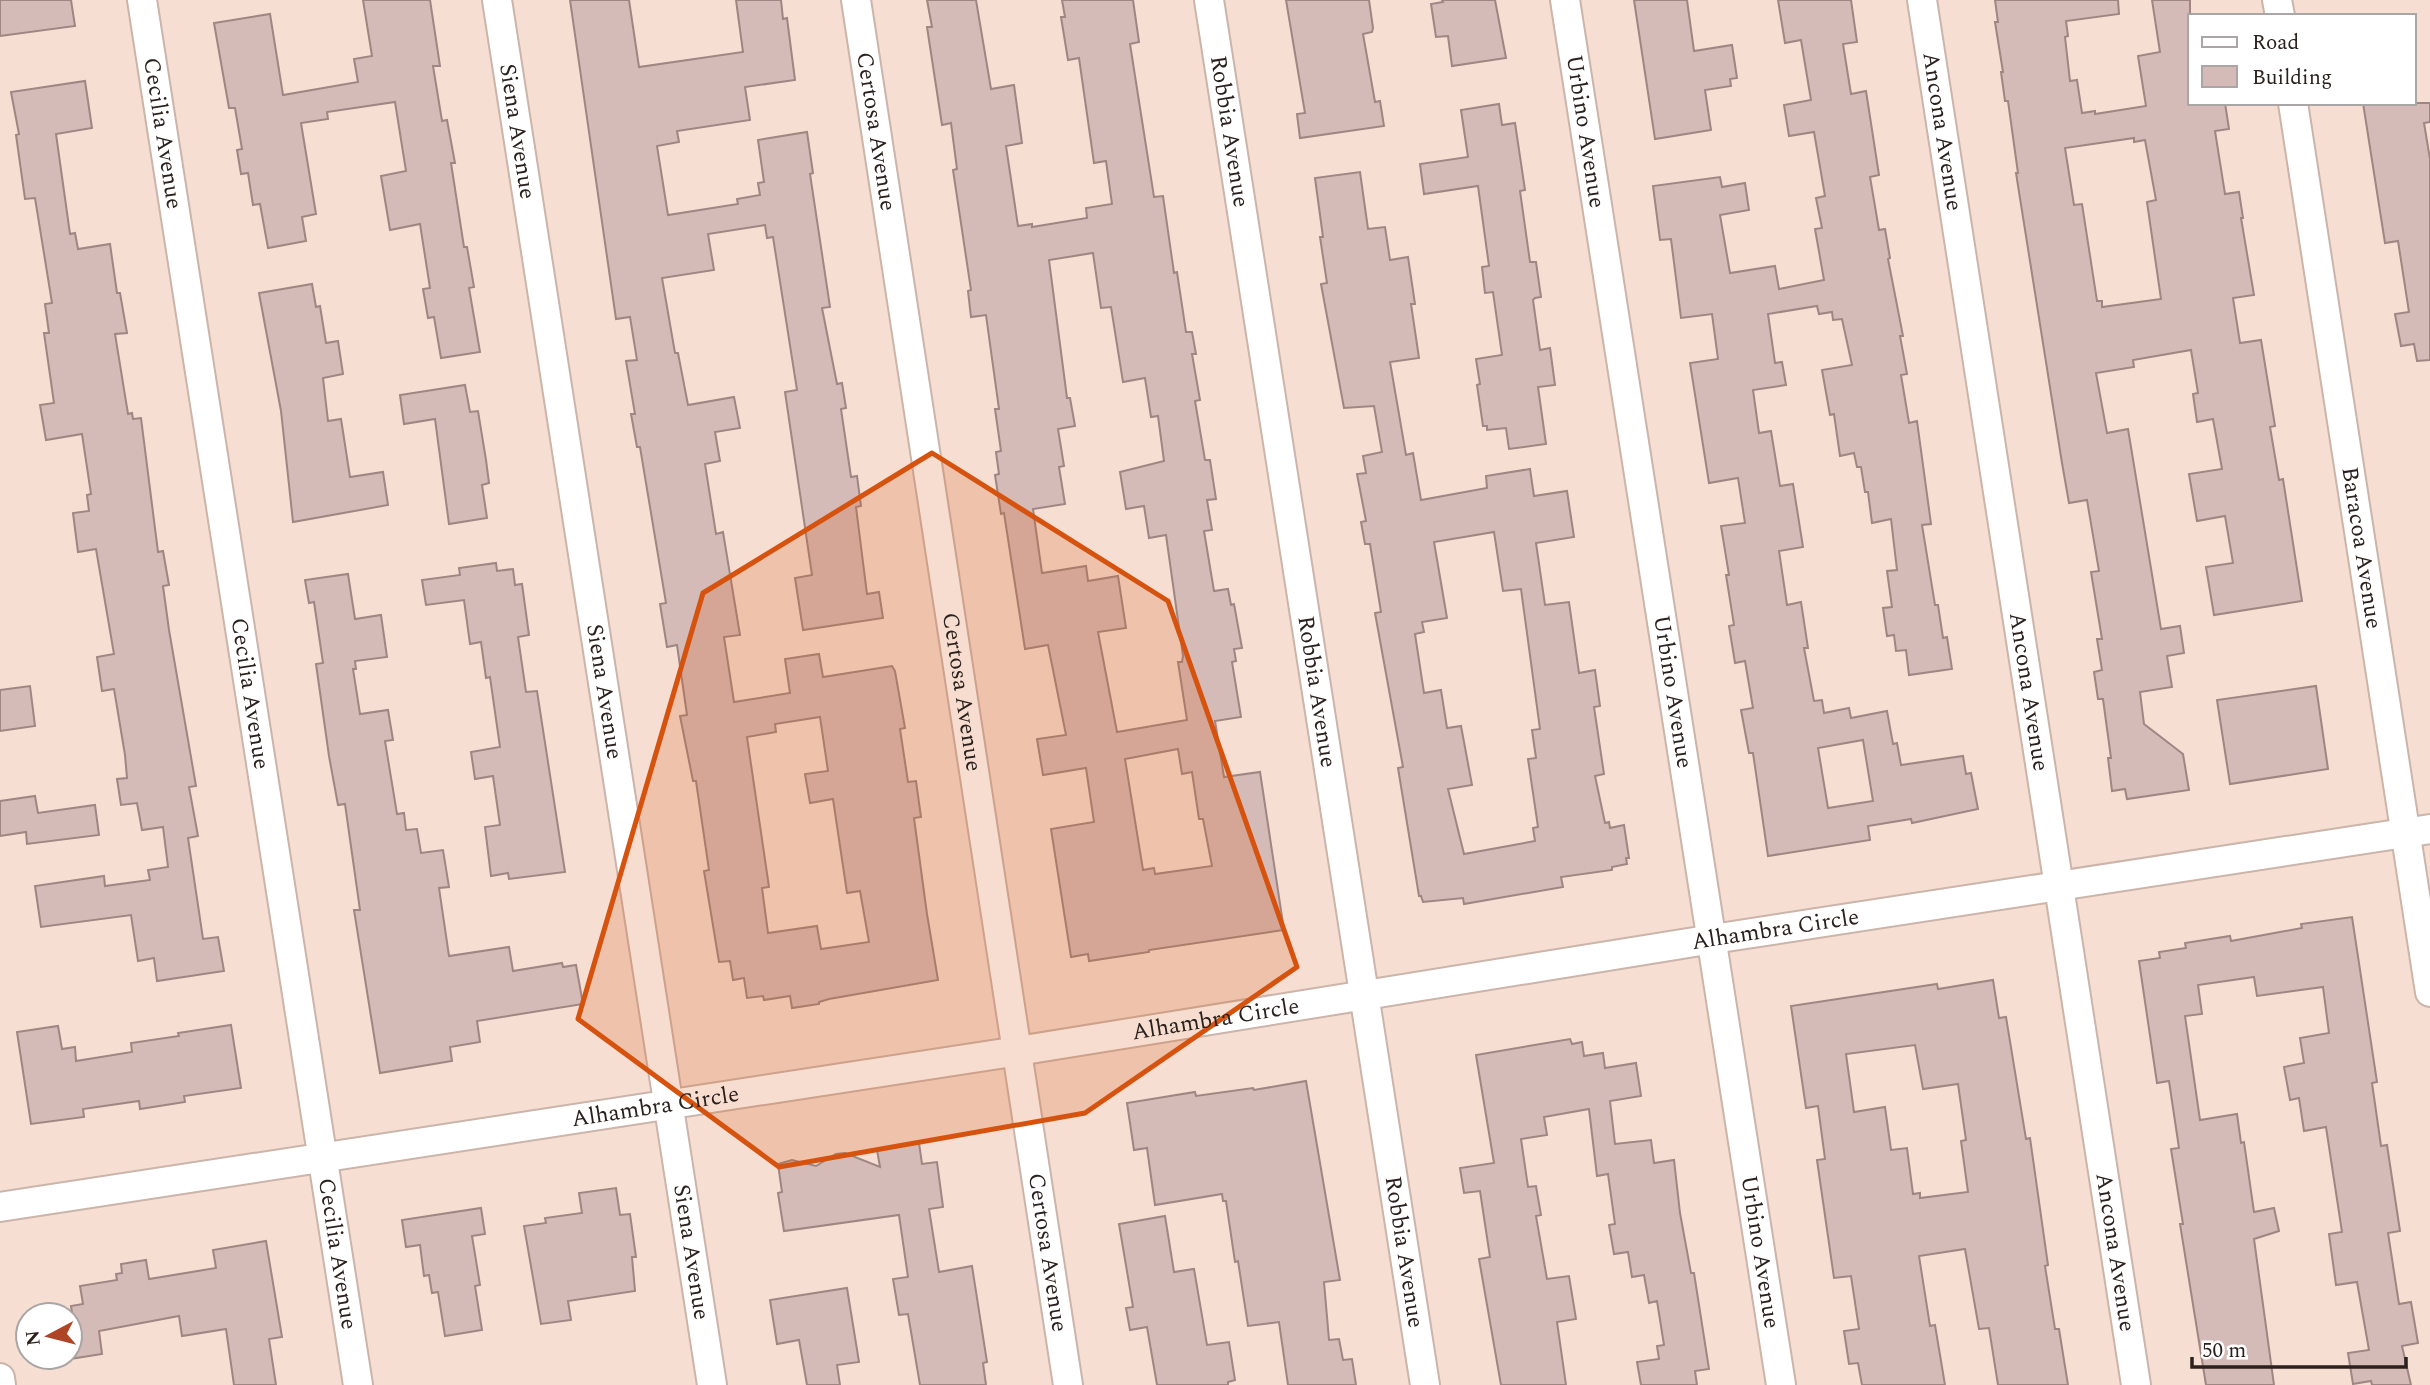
<svg xmlns="http://www.w3.org/2000/svg" width="2430" height="1385" font-family="Spectral,serif">
  <style>
    .building { fill: #d5bbb7; stroke: #9e8682; stroke-width: 2; fill-rule: evenodd }
    .lines { fill: none; stroke-linecap: round; stroke-linejoin: round }
    .minor-casing { stroke: #cbb4aa; stroke-width: 32 }
    .minor { stroke: #fff; stroke-width: 28 }
    .marked { fill: #d5530e; fill-opacity: 0.2; stroke: #d5530e; stroke-width: 5; stroke-linejoin: round }
    .labels { text-anchor: middle; dominant-baseline: central; stroke-width: 6; stroke-linejoin: round; paint-order: stroke }
    .street-label { font-size: 23px; fill: #2a211e; stroke: #fff }
  </style>
  <rect width="100%" height="100%" fill="#f6ded3"/>
  <path class="building" d="M0 0H71L75 26 0 36Z
    M363 0H430L440 66H433L442 121 447 120 455 163H451L464 247H467L474 287 469 288 480 352 441 358 434 317 428 318 423 289 430 288 420 224 390 230 381 176 406 171 395 102 327 112 328 119 301 123 316 214 302 217 306 241 268 248 260 204 253 205 248 173 241 174 237 150 242 149 235 108H229L214 23 270 14 283 95 358 82 354 59 372 56Z
    M570 0H629L639 67 743 52 736 0H781L783 19 787 18 795 80 745 87 750 120 677 131 679 142 657 146 668 215 738 204 737 199 760 195 758 183 764 182 758 140 807 132 813 173 810 174 830 307 822 308 837 384 842 383 846 408 841 409 851 477 857 476 861 506 856 507 867 594 879 592 883 618 803 630 795 578 812 575 785 392 797 390 773 237 767 238 765 225 708 234 714 270 662 278 675 353H678L688 405 734 397 740 428 715 432 720 461 705 464 716 534 723 532 740 635 724 637 734 702 790 693 785 659 819 654 823 677 892 666 895 671 905 728 900 729 908 782 916 781 921 817 914 818 927 914 938 980 829 999 819 1002V1004L792 1008 790 996 764 1000 763 996 747 998 744 978 733 980 730 961 719 962 704 871 709 870 696 781H693L680 716 687 715 677 645 667 647 660 604 666 603 640 447H637L631 414H635L626 361 637 360 630 317 616 319ZM820 717 828 771 805 774 810 803 833 799 847 893 860 891 869 942 821 949 817 926 768 933 762 888 769 887 747 737 776 732 775 724Z
    M927 0H976L991 89 1014 85 1022 143 1006 146 1018 226 1032 224V227L1087 218 1086 208 1112 204 1106 161 1094 163 1079 58 1068 60 1061 17H1065L1062 0H1133L1139 42 1130 44 1154 197 1163 196 1174 273 1177 272 1186 332H1192L1196 354H1192L1200 400 1195 401 1205 460H1210L1216 499 1207 500 1212 530 1204 531 1214 591 1228 589 1231 605 1234 604 1242 648 1234 649 1236 661 1232 662 1241 717 1215 721 1224 777 1260 772 1284 930 1149 950V952L1089 961 1088 954 1071 957 1051 829 1094 822 1086 768 1043 775 1037 739 1066 735 1048 645 1025 649 1004 513 1001 514 995 475 999 474 996 452 1001 451 995 409H999L986 315 971 317 968 291 971 290 953 170 957 169 951 123 942 125 927 27H932ZM1093 253 1101 308 1111 307 1123 382 1145 378 1151 417 1158 416 1164 461 1120 472 1126 509 1144 506 1149 538 1166 535 1183 656 1182 662H1178L1187 720 1117 732 1098 632 1126 628 1118 576 1088 581 1086 566 1042 573 1033 509 1065 504 1059 467 1064 466 1058 429 1075 426 1070 398H1067L1049 260ZM1178 749 1182 774 1192 772 1199 819H1203L1212 866 1155 874 1154 868 1143 870 1125 759Z
    M1286 0H1369L1373 28 1372 32 1363 34 1375 102 1380 101 1384 126 1300 138 1297 114 1305 113Z
    M1442 0H1495L1506 58 1452 66 1448 36 1436 37 1431 4 1443 2Z
    M1634 0H1687L1694 51 1732 45 1737 78 1730 79 1731 86 1705 90 1711 130 1655 139Z
    M1778 0H1851L1857 42 1843 44 1851 94 1866 91 1879 175 1870 177 1879 230 1885 229 1890 258 1888 259 1903 336H1900L1907 374 1901 375 1909 423 1917 421 1931 524 1922 525 1935 605H1938L1943 638 1947 637 1952 669 1909 675 1906 650 1896 651 1894 635 1887 636 1883 608 1892 607 1887 571 1897 570 1891 519 1872 523 1868 492H1865L1861 467H1857L1854 453 1840 456 1834 414 1830 415 1822 370 1852 365 1842 319 1833 320 1832 312 1819 314 1817 306 1768 314 1775 363 1782 362 1786 385 1753 390 1759 433 1771 431 1780 486 1793 484 1803 547 1779 551 1787 605 1801 602 1808 648H1804L1814 701 1822 700 1824 713 1849 708 1851 718 1887 711 1893 744 1897 743 1901 765 1963 756 1966 774 1971 773 1978 809 1912 823 1911 819 1868 826 1870 840 1768 856 1753 753H1749L1741 710 1753 708 1745 661 1735 663 1729 626 1734 625 1726 575H1729L1721 526 1745 523 1738 478 1709 483 1690 363 1718 359 1712 314 1681 318 1671 239 1660 240 1653 186 1720 177 1722 187 1745 183 1749 210 1720 215 1730 273 1775 266 1779 289 1824 280 1815 229 1822 228 1816 198 1825 196 1814 132 1789 136 1784 105 1811 100 1801 40 1785 43ZM1863 740 1873 801 1828 808 1818 748Z
    M1995 0H2118L2119 14 2066 21 2068 36 2065 37 2070 81 2077 80 2082 113 2095 111V114L2146 106 2138 56 2160 52 2152 0H2190V103H2225L2229 129 2215 131 2225 194 2239 192 2243 218H2241L2254 295 2233 298 2240 343 2261 340 2275 426 2270 427 2279 480 2283 479 2302 601 2214 615 2206 567 2233 563 2225 516 2197 521 2189 474 2222 469 2213 419 2197 422 2193 394 2198 393 2191 350 2133 360 2134 367 2096 373 2107 433 2128 429 2161 629 2180 626 2184 653 2167 656 2172 687 2140 692 2144 724 2183 754 2189 790 2127 799 2125 789 2112 791 2108 758H2111L2103 699H2098L2094 672 2102 670 2097 639H2102L2091 572 2099 571 2087 500 2069 503 2062 463 2016 173H2018L2008 101H2005L2001 72H2003L1995 22H1998ZM2134 138V142L2145 140 2156 200 2147 202 2161 299 2102 307V301H2097L2082 204 2074 205 2065 148Z
    M85 81 92 128 56 134 70 234 75 233 78 249 110 244 117 293H120L127 333 115 334 128 414 132 413 133 419 141 418 158 552 163 551 169 585 163 586 169 630 196 786 189 787 198 836 188 838 203 939 218 937 224 971 157 981 154 958 138 961 131 915 41 927 35 886 104 876 105 886 150 880 148 870 168 867 163 827 142 830 137 803 121 805 117 779 127 778 125 755 114 689 102 691 97 657 114 654 96 549 78 552 73 513 89 511 87 495 91 494 82 434 46 440 40 405 54 403 44 333H49L45 304 52 303 35 198 25 199 16 135 19 134 11 92Z
    M2363 103H2430V122L2424 123 2430 159V360L2417 361 2414 344 2401 346 2395 314 2409 312 2398 241 2385 243Z
    M1499 104 1502 125 1515 123 1525 190 1520 191 1530 262H1536L1541 297 1535 298 1533 300 1540 350 1550 348 1555 385 1538 387 1546 444 1509 449 1506 428 1487 430V426H1483L1477 385 1480 384 1476 359 1502 355 1493 292 1485 293 1482 267 1489 266 1478 186 1424 194 1420 164 1468 157 1461 110Z
    M1360 172 1368 229 1385 227 1390 260 1408 257 1415 304H1411L1419 358 1390 362 1406 455 1413 453 1421 500 1487 488 1486 476 1530 469 1534 496 1567 491 1574 537 1536 543 1545 605 1569 602 1579 673 1595 670 1600 706 1594 707 1604 774 1595 776 1605 823 1609 822 1610 828 1624 825 1629 858H1626L1627 864 1612 867V870L1561 877 1563 887 1464 904 1463 898 1423 902 1421 896H1419L1398 768 1403 767 1375 613 1381 612 1370 544H1365L1361 522 1366 521 1357 474 1366 473 1363 456 1382 452 1374 406 1344 408 1321 284 1327 283 1320 237H1323L1315 178ZM1494 532 1503 591 1521 589 1540 729 1532 730 1536 758 1528 759 1538 827 1533 828 1535 841 1464 854 1448 789 1472 785 1461 726 1447 728 1441 690 1424 693 1415 634 1424 632 1422 622 1447 618 1434 542Z
    M312 284 316 307 320 306 326 343 338 341 343 374 323 378 328 421 341 419 350 477 383 472 388 505 293 522 281 411 259 293Z
    M465 385 470 412 478 411 486 460 489 483 482 485 487 518 449 524 435 419 404 424 400 395Z
    M496 563 497 571 513 569 515 585 522 584 529 635 518 637 526 692 537 691 565 872 509 879 508 873 491 876 485 827 500 825 493 776 475 779 471 752 500 747 490 677 486 678 481 642 470 644 464 600 426 605 422 580 460 575 459 568Z
    M348 574 355 619 381 615 387 657 355 661 356 669H353L360 714 388 710 393 740 385 741 397 814 404 813 406 830 417 829 421 853 443 850 449 887 439 888 449 956 509 947 513 971 562 963 563 967 576 965 583 1004 477 1021 480 1042 450 1047 452 1061 380 1073 354 910H360L345 804 338 805 329 756 316 664 323 663 314 602 309 603 305 580Z
    M30 686 35 726 0 731V690Z
    M2316 686 2328 769 2230 784 2217 700Z
    M35 796 38 813 95 805 99 835 27 844 26 832 0 836V801Z
    M2352 917 2377 1082 2372 1083 2381 1146 2387 1145 2400 1231 2388 1233 2399 1304 2411 1302 2418 1343 2402 1346 2411 1385H2372L2371 1381 2353 1384 2348 1353 2369 1350 2357 1282 2336 1285 2329 1234 2342 1232 2326 1127 2304 1131 2299 1098 2290 1100 2284 1067 2304 1063 2300 1038 2329 1033 2323 987 2257 996 2254 977 2198 985 2202 1014 2185 1016 2200 1120 2237 1114 2241 1143 2244 1142 2254 1212 2274 1208 2279 1231 2254 1239 2274 1385H2206L2180 1224H2183L2171 1149 2179 1148 2169 1081 2157 1083 2139 961 2160 958 2159 952 2186 948 2185 943 2230 936 2231 941 2302 928 2301 924Z
    M1993 980 1999 1018 2006 1017 2026 1139 2030 1138 2048 1265 2045 1266 2055 1329H2059L2068 1385H1998L1989 1328 1979 1329 1965 1249 1919 1256 1930 1326 1935 1325 1945 1385H1862L1858 1363 1849 1364 1844 1331 1859 1329 1851 1276 1834 1278 1817 1160 1825 1159 1818 1106 1806 1108 1791 1006 1937 984 1938 989ZM1915 1045 1923 1089 1958 1084 1966 1140 1961 1141 1968 1192 1920 1198V1193L1913 1194 1907 1148 1891 1150 1885 1107 1854 1112 1846 1054Z
    M231 1025 241 1088 184 1096 185 1102 140 1109 139 1101 83 1109 84 1117 31 1124 17 1032 58 1026 62 1049 75 1047 76 1061 132 1052 131 1043 179 1036 178 1033Z
    M1570 1039 1572 1044 1582 1042 1584 1056 1603 1053 1605 1068 1636 1063 1641 1096 1610 1101 1615 1144 1651 1140 1654 1163 1674 1160 1680 1213 1691 1273H1694L1709 1369 1695 1371 1697 1385H1641L1637 1362 1659 1359 1657 1346 1664 1345 1657 1301 1649 1303 1644 1275 1632 1277 1628 1252 1614 1254 1609 1225 1615 1224 1608 1174 1597 1176 1589 1109 1544 1117 1547 1135 1521 1139 1528 1187 1536 1186 1541 1215 1536 1216 1547 1279 1569 1276 1576 1319 1557 1322 1566 1385H1501L1479 1259 1490 1257 1480 1191 1464 1193 1460 1168 1494 1163 1476 1055Z
    M1306 1081 1340 1280 1324 1282 1329 1340 1339 1339 1343 1360 1352 1359 1356 1385H1288L1279 1322 1248 1326 1238 1261 1235 1262 1226 1201H1223L1222 1194 1155 1205 1147 1148 1134 1150 1127 1103 1195 1092 1196 1096 1253 1088 1254 1090Z
    M919 1143 922 1164 937 1162 943 1207 929 1209 939 1272 972 1266 987 1362 983 1363 986 1385H920L908 1314 899 1315 893 1279 908 1277 899 1215 784 1231 778 1193 782 1192 778 1164 792 1160 816 1166 836 1154 845 1153 880 1167 877 1150Z
    M616 1188 620 1215 630 1214 636 1257H632L635 1291 568 1301 571 1320 541 1324 524 1226 546 1223 545 1218 582 1213 579 1193Z
    M481 1208 485 1234 472 1236 480 1285 475 1286 482 1330 445 1336 438 1292 432 1293 429 1275 424 1276 420 1245 406 1247 402 1220Z
    M1165 1216 1174 1272 1194 1269 1207 1345 1229 1342 1235 1380 1228 1382V1385H1157L1147 1327 1130 1330 1126 1308 1133 1307 1119 1224Z
    M266 1241 282 1337 269 1339 276 1385H234L226 1329 182 1336 179 1316 99 1331 102 1354 70 1359V1327L74 1326 71 1306 83 1304 80 1286 117 1280 116 1274 122 1273 121 1264 146 1260 149 1279 216 1268 213 1250Z
    M847 1288 859 1362 837 1365 840 1385H807L799 1340 777 1344 770 1300Z"/>
  <g class="lines">
    <defs>
      <g id="minor">
        <path id="s1" d="M142 0 358 1385"/>
        <path id="s2" d="M497 0 712 1385"/>
        <path id="s3" d="M856 0 1068 1385"/>
        <path id="s4" d="M1209 0 1425 1385"/>
        <path id="s5" d="M1565 0 1781 1385"/>
        <path id="s6" d="M1922 0 2136 1385"/>
        <path d="M2277 0 2280 16"/>
        <path id="s7" d="M2293 103 2430 992"/>
        <path id="s8" d="M0 1207 1018 1051 1713 939 2430 829"/>
        <path d="M0 1378 1 1385"/>
      </g>
    </defs>
    <use href="#minor" class="minor-casing"/>
    <use href="#minor" class="minor"/>
  </g>
  <path class="marked" d="M932 453 1168 601 1297 967 1085 1113 779 1167 578 1019 703 593Z"/>
  <g class="labels">
    <g class="street-label">
      <text stroke="none"><textPath href="#s1" startOffset="135">Cecilia Avenue</textPath></text>
      <text stroke="none"><textPath href="#s2" startOffset="133">Siena Avenue</textPath></text>
      <text stroke="none"><textPath href="#s3" startOffset="133">Certosa Avenue</textPath></text>
      <text stroke="none"><textPath href="#s4" startOffset="133">Robbia Avenue</textPath></text>
      <text stroke="none"><textPath href="#s5" startOffset="133">Urbino Avenue</textPath></text>
      <text stroke="none"><textPath href="#s6" startOffset="133">Ancona Avenue</textPath></text>
      <text stroke="none"><textPath href="#s7" startOffset="450">Baracoa Avenue</textPath></text>
      <text stroke="none"><textPath href="#s5" startOffset="700">Urbino Avenue</textPath></text>
      <text stroke="none"><textPath href="#s6" startOffset="700">Ancona Avenue</textPath></text>
      <text stroke="none"><textPath href="#s1" startOffset="702">Cecilia Avenue</textPath></text>
      <text stroke="none"><textPath href="#s2" startOffset="700">Siena Avenue</textPath></text>
      <text stroke="none"><textPath href="#s3" startOffset="700">Certosa Avenue</textPath></text>
      <text stroke="none"><textPath href="#s4" startOffset="700">Robbia Avenue</textPath></text>
      <text stroke="none"><textPath href="#s8" startOffset="1797">Alhambra Circle</textPath></text>
      <text stroke="none"><textPath href="#s8" startOffset="1230">Alhambra Circle</textPath></text>
      <text stroke="none"><textPath href="#s8" startOffset="663">Alhambra Circle</textPath></text>
      <text stroke="none"><textPath href="#s1" startOffset="1269">Cecilia Avenue</textPath></text>
      <text stroke="none"><textPath href="#s2" startOffset="1267">Siena Avenue</textPath></text>
      <text stroke="none"><textPath href="#s3" startOffset="1267">Certosa Avenue</textPath></text>
      <text stroke="none"><textPath href="#s4" startOffset="1267">Robbia Avenue</textPath></text>
      <text stroke="none"><textPath href="#s5" startOffset="1267">Urbino Avenue</textPath></text>
      <text stroke="none"><textPath href="#s6" startOffset="1267">Ancona Avenue</textPath></text>
    </g>
  </g>
  <rect x="2188" y="14" width="228" height="91" fill="#ffffff" stroke="#aaa6a5" stroke-width="2"/>
  <rect x="2202" y="37" width="35" height="10" fill="#ffffff" stroke="#aaa6a5" stroke-width="2"/>
  <text x="2252" y="49" font-size="21" fill="#2a211e">Road</text>
  <rect x="2202" y="66" width="35" height="21" fill="#d5bbb7" stroke="#aaa6a5" stroke-width="2"/>
  <text x="2252" y="84" font-size="21" fill="#2a211e">Building</text>
  <g transform="translate(49 1336) rotate(263)"><circle r="33" fill="#ffffff" stroke="#aaa6a5" stroke-width="2"/>
  <path d="M0-5L12 26L0 18L-12 26Z" fill="#ad4526"/>
  <text y="-10" font-size="19" font-weight="bold" text-anchor="middle" fill="#2a211e">N</text>
  </g>
  <path d="M2192 1357v10h214v-10" fill="none" stroke="#2a211e" stroke-width="3.5"/>
  <text x="2202" y="1357" font-size="21" fill="#2a211e" stroke="#ffffff" stroke-width="5" paint-order="stroke">50 m</text>
</svg>
